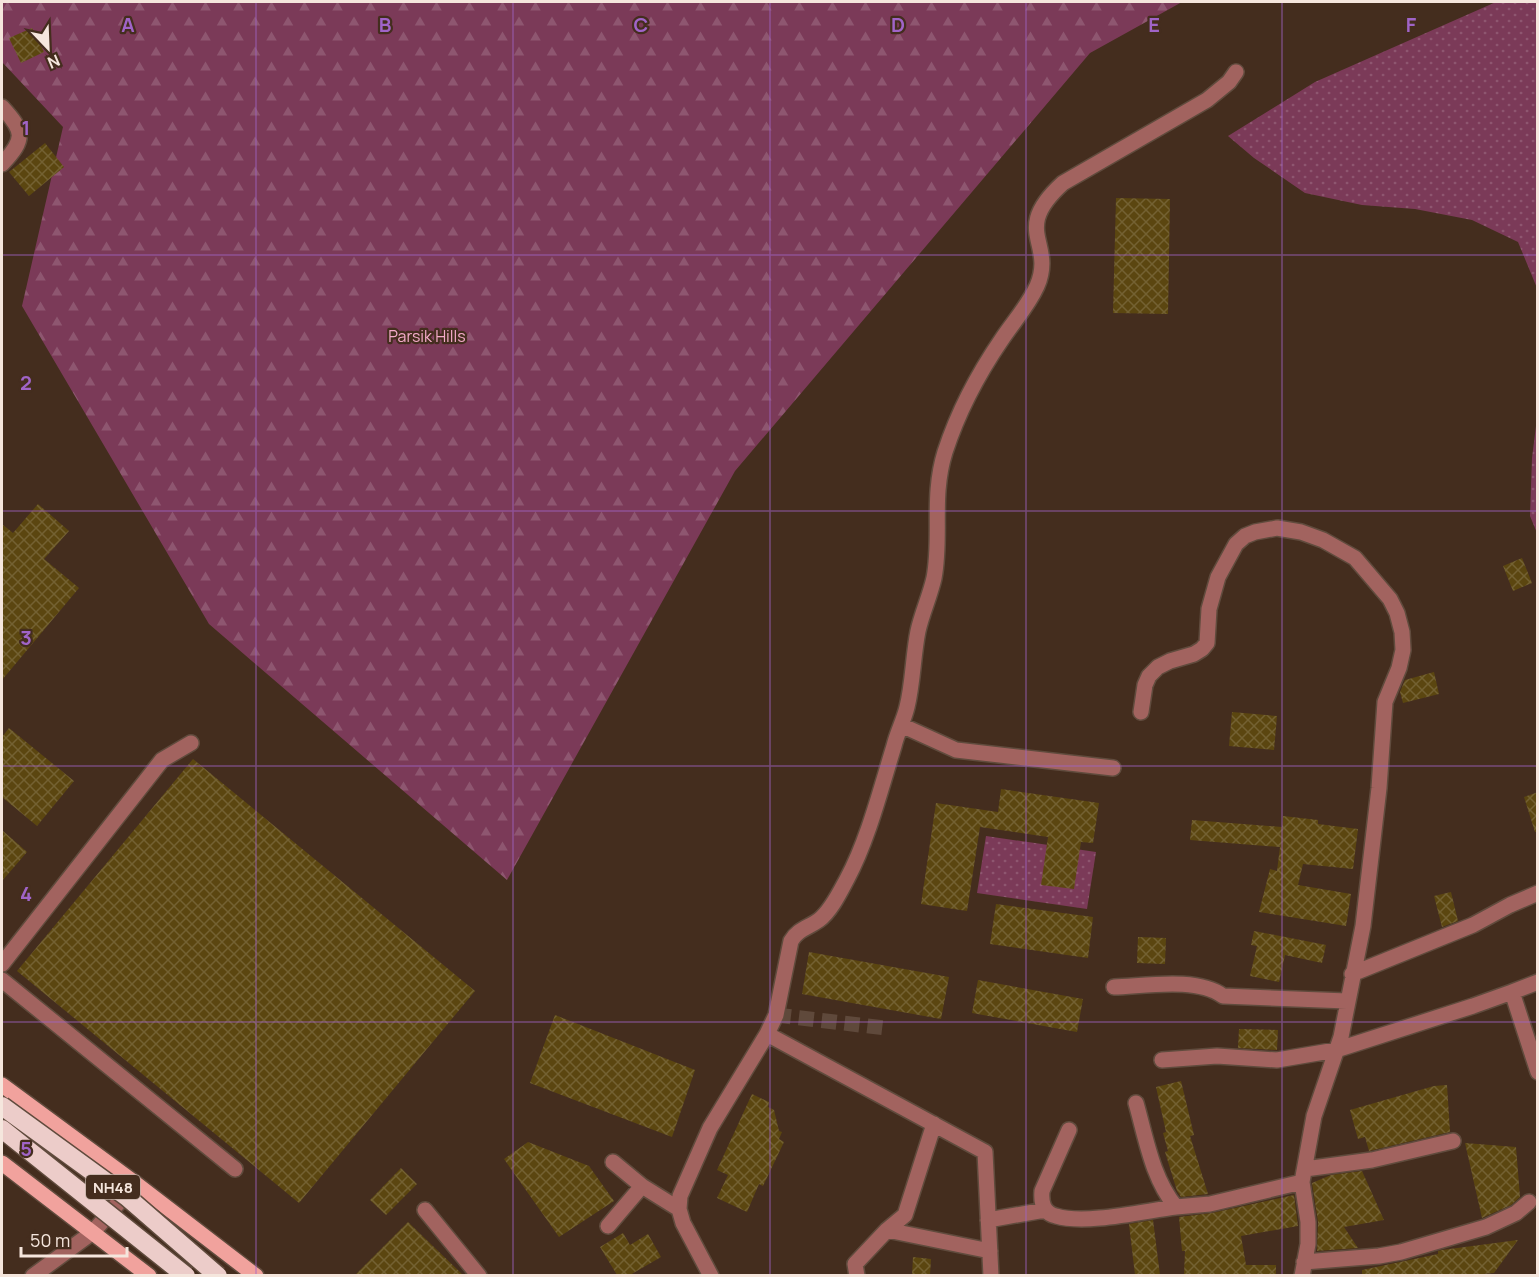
<svg xmlns="http://www.w3.org/2000/svg" width="1539" height="1277" font-family="Manrope,sans-serif">
  <style>
    .green { fill: url(#green-dots) }
    .forest { fill: url(#forest-firs) }
    .building { fill: url(#building-cross-hatch) }
    .lines { fill: none; stroke-linecap: round; stroke-linejoin: round }
    .minor-tunnel { stroke: #5f493b; stroke-width: 15; stroke-dasharray: 15 8; stroke-linecap: butt }
    .minor-casing { stroke: #604b3d; stroke-width: 18 }
    .major-casing { stroke: #604b3d; stroke-width: 18 }
    .minor { stroke: #a2635f; stroke-width: 15 }
    .major { stroke: #f1a29d; stroke-width: 15 }
    .highway-bridge-casing { stroke: #604b3d; stroke-width: 21; stroke-linecap: butt }
    .highway-bridge { stroke: #ecccc9; stroke-width: 18 }
    .grid { fill: none; stroke: #a064c8; stroke-width: 1.5; stroke-opacity: 0.55 }
    .labels { text-anchor: middle; dominant-baseline: central; stroke-width: 4.5; stroke-linejoin: round; paint-order: stroke }
    .shield { fill: #442d1e; stroke: #c0aea4; stroke-width: 1.5 }
    .shield-label { font-size: 15px; font-weight: bold; fill: #f5e6dd }
    .park-label { font-size: 16px; fill: #f3aac9; stroke: #442d1e }
    .grid-label { font-size: 20px; text-anchor: middle; font-weight: bold; fill: #a064c8; stroke: #442d1e; stroke-width: 4.5; stroke-linejoin: round; paint-order: stroke }
  </style>
  <defs>
    <pattern id="green-dots" width="8" height="8" patternUnits="userSpaceOnUse" patternTransform="scale(1.5)"><rect width="8" height="8" fill="#7b3a58"/><path d="M2 2h.1M6 6h.1" fill="none" stroke="#8e5670" stroke-width="1.8" stroke-linecap="round"/></pattern>
    <pattern id="forest-firs" width="22" height="20" patternUnits="userSpaceOnUse" patternTransform="scale(1.5)"><rect width="22" height="20" fill="#7b3a58"/><path d="M5 1l3.5 6h-7zM16 11l3.5 6h-7z" fill="#8e5670"/></pattern>
    <pattern id="building-cross-hatch" width="8" height="8" patternUnits="userSpaceOnUse" patternTransform="scale(1.5)"><rect width="8" height="8" fill="#5b4610"/><path d="M0 0l8 8M0 8l8-8" fill="none" stroke="#736132"/></pattern>
  </defs>
  <rect width="100%" height="100%" fill="#442d1e"/>
  <path class="green" d="M1496 2H1537V288L1518 242 1472 220 1415 209 1362 205 1305 193 1254 158 1228 136 1315 82Z
    M1537 418V533L1530 516 1532 458Z
    M986 836 1096 852 1087 909 977 893Z"/>
  <path class="forest" d="M2 2H1182L1090 53 735 471 507 880 209 624 22 306 63 127 2 62Z"/>
  <path class="building" d="M32 28 44 52 21 63 9 38Z
    M45 143 64 167 29 196 9 172Z
    M1116 198 1170 199 1168 314 1113 313Z
    M38 504 69 531 44 559 79 588 2 680V524L13 533Z
    M1522 558 1532 583 1513 591 1503 566Z
    M1434 672 1439 694 1403 703 1400 692 1405 680Z
    M1232 712 1277 716 1274 750 1229 746Z
    M9 728 74 781 37 826 2 797V737Z
    M193 759 475 991 299 1203 17 971Z
    M1001 789 1099 803 1093 843 1081 842 1074 889 1041 885 1048 837 980 827 967 911 921 904 936 803 998 812Z
    M1538 792V832H1535L1524 797Z
    M1283 816 1318 820V824L1358 829 1353 869 1303 864 1298 885 1351 894 1346 926 1259 912 1270 869 1277 871 1280 847 1190 840 1192 820 1282 827Z
    M2 830 27 852 2 881Z
    M1451 892 1458 921 1442 927 1434 896Z
    M996 904 1093 917 1088 958 990 944Z
    M1254 931 1326 945 1322 963 1285 955 1279 982 1250 976 1257 946 1251 945Z
    M1138 937 1166 938 1165 964 1137 963Z
    M809 952 949 977 941 1019 802 994Z
    M978 980 1083 999 1077 1032 972 1013Z
    M555 1015 695 1070 672 1137 530 1083Z
    M1239 1029 1278 1030 1277 1050 1238 1048Z
    M1181 1081 1194 1135 1190 1136 1208 1194 1181 1197 1177 1191 1165 1152 1168 1151 1163 1133 1166 1132 1156 1087Z
    M1447 1085 1450 1132 1369 1151 1365 1137 1358 1139 1350 1110 1434 1086Z
    M752 1094 769 1102 768 1107 774 1110 779 1131 782 1132 779 1139 784 1142 763 1186 759 1184 747 1212 717 1198 728 1175 717 1170Z
    M528 1142 589 1166 614 1201 559 1237 504 1159Z
    M1465 1143 1516 1147 1520 1197 1511 1205 1482 1218Z
    M401 1168 417 1184 386 1215 370 1200Z
    M1362 1171 1384 1220 1344 1227 1358 1248 1317 1251 1318 1222 1312 1183 1331 1175Z
    M1294 1195 1298 1226 1241 1236 1246 1265H1276V1275H1184L1185 1251H1182L1179 1217 1212 1213Z
    M1153 1220 1160 1275H1135L1129 1224Z
    M408 1222 463 1275H355Z
    M623 1233 630 1245 648 1234 661 1257 630 1275H617L600 1247Z
    M1518 1240 1494 1273 1472 1275H1362V1270L1438 1254V1251L1442 1250Z
    M913 1257 931 1259 930 1275H912Z"/>
  <g class="lines">
    <path class="minor-tunnel" d="M776 1015 885 1028"/>
    <defs>
      <path id="minor" d="M2 107C24 131 26 139 2 164
        M1141 712 1145 685 1149 676 1158 667 1170 661 1194 654 1202 649 1207 643 1209 609 1218 577 1236 544 1245 536 1255 532 1277 528 1301 532 1323 540 1355 558 1390 599 1397 613 1402 632 1403 650 1399 668 1385 702 1379 788 1363 926 1341 1037 1314 1116 1302 1182 1308 1222V1244L1302 1276
        M901 725 956 750 1113 768
        M2 964 162 760 191 743
        M1352 974 1473 925 1510 905 1538 893
        M2 980 235 1169
        M1114 987C1146 986 1197 977 1223 996L1347 1001
        M1512 992 1538 982
        M767 1034 985 1152 991 1276
        M1162 1060 1217 1056 1277 1060 1336 1050 1473 1006 1512 992 1538 1072
        M1136 1103C1146 1138 1152 1178 1176 1207L1210 1204 1302 1182
        M1069 1130 1042 1191C1041 1202 1043 1213 1056 1216 1086 1225 1144 1211 1176 1207
        M613 1162 642 1186 679 1209
        M1305 1169 1372 1160 1453 1141
        M425 1210 479 1276
        M988 1220 1045 1210
        M608 1226 642 1186
        M887 1230 990 1251
        M1304 1262 1379 1256 1401 1252 1486 1227 1516 1213 1529 1202
        M33 1276 93 1232 133 1186
        M711 1276 683 1223 679 1209 680 1196 710 1128 767 1034 776 1015 791 941C798 929 808 928 819 920 831 911 840 892 847 879 868 840 881 788 894 746 897 733 904 720 907 707 913 683 913 656 918 631 922 613 930 596 934 578 942 536 931 497 945 452 958 412 978 374 1002 339 1014 321 1028 306 1037 286 1056 242 1010 231 1063 183L1207 100 1229 82 1236 72
        M857 1276 855 1264 887 1230 905 1215 934 1124"/>
      <path id="major" d="M2 1085 135 1183 256 1276
        M2 1163 149 1276"/>
    </defs>
    <use href="#minor" class="minor-casing"/>
    <use href="#major" class="major-casing"/>
    <use href="#minor" class="minor"/>
    <use href="#major" class="major"/>
    <defs>
      <path id="highway-bridge" d="M2 1106 127 1197 218 1276
        M2 1129 186 1276"/>
    </defs>
    <use href="#highway-bridge" class="highway-bridge-casing"/>
    <use href="#highway-bridge" class="highway-bridge"/>
  </g>
  <path class="grid" d="M256 2V1276M513 2V1276M770 2V1276M1026 2V1276M1282 2V1276M2 255H1538M2 511H1538M2 766H1538M2 1022H1538"/>
  <g class="labels">
    <rect class="shield" x="86" y="1175" width="54" height="24" rx="4.5"/>
    <g class="shield-label">
      <text x="113" y="1187">NH48</text>
    </g>
    <g class="park-label">
      <text x="427" y="336">Parsik Hills</text>
    </g>
  </g>
  <g class="grid-label">
    <text x="128" y="32">A</text>
    <text x="385" y="32">B</text>
    <text x="641" y="32">C</text>
    <text x="898" y="32">D</text>
    <text x="1154" y="32">E</text>
    <text x="1411" y="32">F</text>
    <text x="26" y="135">1</text>
    <text x="26" y="390">2</text>
    <text x="26" y="645">3</text>
    <text x="26" y="901">4</text>
    <text x="26" y="1156">5</text>
  </g>
  <rect width="1539" height="1277" fill="none" stroke="#f5e6dd" stroke-width="6"/>
  <g transform="translate(48 48) rotate(157)" stroke="#442d1e" stroke-width="4.5" paint-order="stroke">
  <path d="M0-4.5L10 22L0 15L-10 22Z" fill="#f5e6dd"/>
  <text y="-9" font-size="16" font-weight="bold" text-anchor="middle" fill="#f5e6dd">N</text>
  </g>
  <path d="M21 1247v9h106v-9" fill="none" stroke="#f5e6dd" stroke-width="3"/>
  <text x="30" y="1247" font-size="18" fill="#f5e6dd" stroke="#442d1e" stroke-width="4.5" paint-order="stroke">50 m</text>
</svg>
